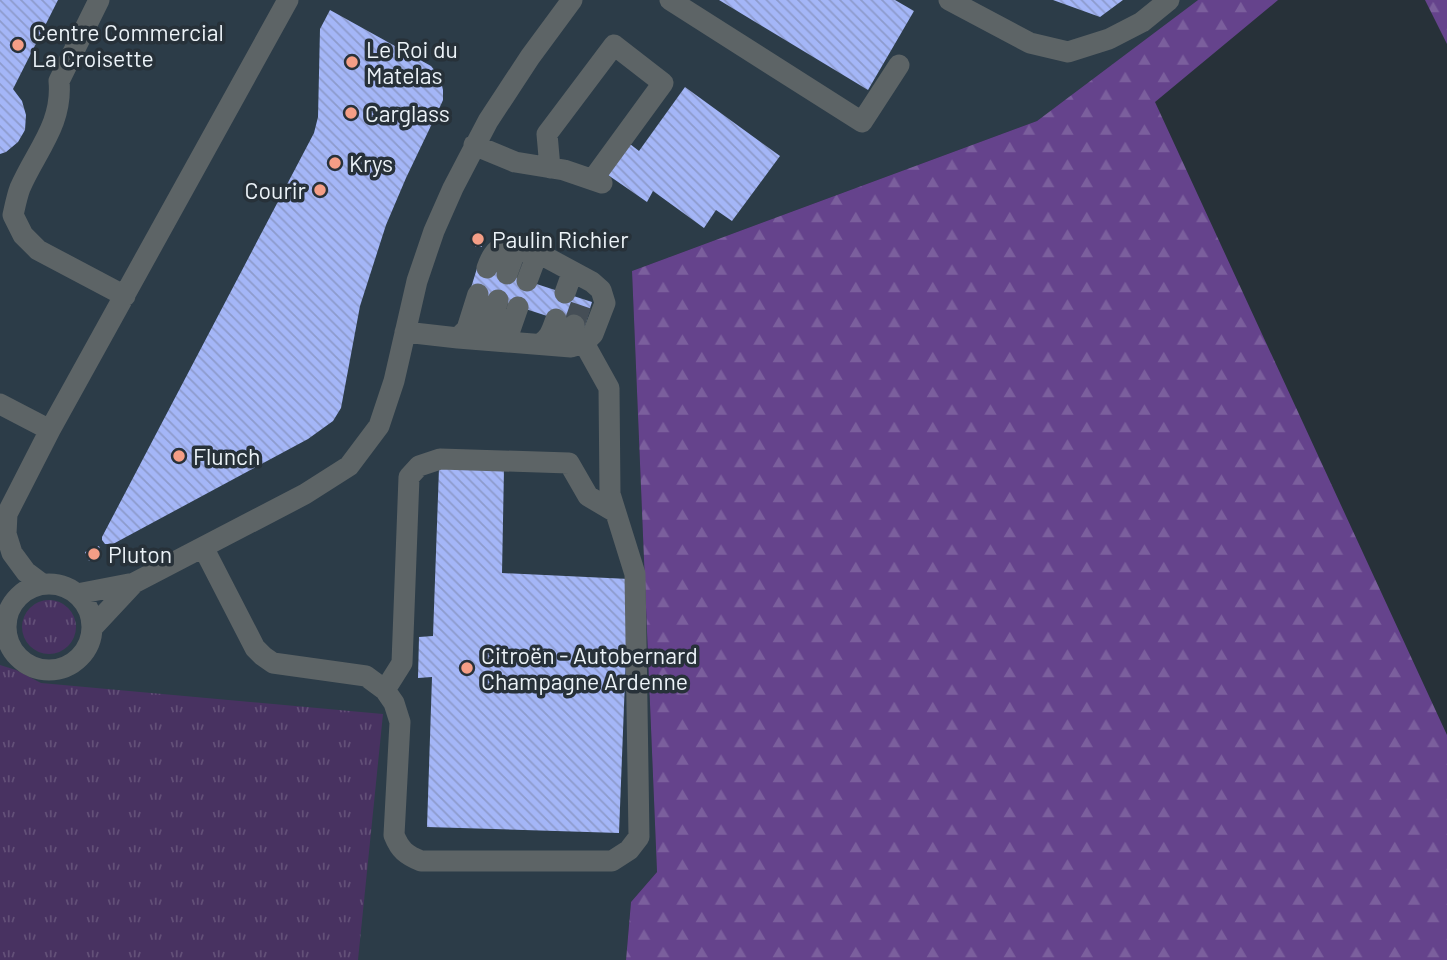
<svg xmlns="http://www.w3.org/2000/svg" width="1447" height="960" font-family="Barlow,sans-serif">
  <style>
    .built { fill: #2c3c48 }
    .grass { fill: url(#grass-tufts) }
    .forest { fill: url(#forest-firs) }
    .building { fill: url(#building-back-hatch) }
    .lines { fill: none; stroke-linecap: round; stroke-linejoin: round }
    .minor-tunnel { stroke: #454e56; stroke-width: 21; stroke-dasharray: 21 10; stroke-linecap: butt }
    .minor { stroke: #5d6466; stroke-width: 21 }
    .poi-dot { fill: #f49e86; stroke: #273139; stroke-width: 2.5 }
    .labels { text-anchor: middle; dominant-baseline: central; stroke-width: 7; stroke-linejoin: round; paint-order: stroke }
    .poi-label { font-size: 23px; fill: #ecf3f8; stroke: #273139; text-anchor: start }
  </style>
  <defs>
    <pattern id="grass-tufts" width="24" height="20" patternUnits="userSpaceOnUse" patternTransform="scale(1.75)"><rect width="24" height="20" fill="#483261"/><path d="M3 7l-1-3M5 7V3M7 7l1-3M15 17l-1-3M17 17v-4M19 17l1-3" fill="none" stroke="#635078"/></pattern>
    <pattern id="forest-firs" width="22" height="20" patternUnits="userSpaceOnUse" patternTransform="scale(1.75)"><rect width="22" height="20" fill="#65438c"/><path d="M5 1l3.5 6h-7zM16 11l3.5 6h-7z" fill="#7b5f9d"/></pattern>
    <pattern id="building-back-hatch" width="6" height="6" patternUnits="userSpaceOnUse" patternTransform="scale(1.75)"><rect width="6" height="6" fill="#a4b6f7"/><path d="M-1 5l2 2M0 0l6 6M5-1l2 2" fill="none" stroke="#8d9bcc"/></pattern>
  </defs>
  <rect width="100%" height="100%" fill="#273139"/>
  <path class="built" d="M0 0H1198L1037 121 632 271 657 872 631 902 626 960H0Z"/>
  <path class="grass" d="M22 627a27 27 0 1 1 54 0a27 27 0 1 1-54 0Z
    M0 665 16 670 41 683 383 714 358 960H0Z"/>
  <path class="forest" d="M1198 0H1278L1155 102 1447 735V960H626L631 902 657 872 632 271 1037 121Z
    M1425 0H1447V44Z"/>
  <path class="building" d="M0 0H58L13 89 22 101 26 115 25 130 18 142 6 152 0 154Z
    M719 0H895L914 11 868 90Z
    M1053 0H1123L1100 17Z
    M330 10 431 66 440 77 443 90V100L439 109 406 178 386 225 360 306 341 408 333 421 308 439 113 544H105L102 540V537L314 133 318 117 320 29Z
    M685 87 780 156 732 221 716 210 704 228 653 191 647 202 608 175 630 144 639 151Z
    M475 232H482V247H475Z
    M478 265 592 302 584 328 470 291Z
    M439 468 504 469 502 573 629 579 619 833 427 827 432 677 418 678 419 637 433 636Z
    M99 546 102 555 89 561 85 552Z"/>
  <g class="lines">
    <path class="minor-tunnel" d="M574 325 583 299"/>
    <path class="minor" d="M99 0 59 81C63 124 36 151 20 188 17 196 15 206 13 215L23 235 38 250 125 296
      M670 0 862 122 899 65
      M949 0 1030 43 1068 52 1109 39 1142 22 1169 0
      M474 145 515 162 564 170 602 183
      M550 168 547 134 614 45 663 83 593 179
      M507 274 515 252 519 249
      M527 281 536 257 539 255
      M565 293 571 276 575 273
      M405 332 458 338 571 347 584 343 593 334 605 303 601 290 592 282 542 255 504 246C494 251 491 257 487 268
      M458 338 467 329 478 294
      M478 339C491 330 493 315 498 300
      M498 341 510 330 518 307
      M540 344C550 338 552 330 556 319
      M560 346 570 338 574 325
      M0 404 50 430
      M203 547 255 648 263 656 273 663 366 676 385 690 394 703 400 722 394 835C400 850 406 855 421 861H612L629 850 639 837 635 574 610 494 609 388 584 343
      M42 584 26 572 12 553 6 534 7 514 50 430 288 0
      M6 627a43 43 0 1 1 86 0a43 43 0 1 1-86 0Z
      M77 594 134 583
      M92 628 134 583 305 494 349 466 379 426 394 381 417 281 434 231 453 188 488 121 530 57 572 0
      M385 690 402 663 409 477 419 466 440 459 569 463 588 496 615 512"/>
  </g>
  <g class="poi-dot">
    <circle cx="18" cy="45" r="7"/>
    <circle cx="352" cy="62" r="7"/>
    <circle cx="351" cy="113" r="7"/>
    <circle cx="335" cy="163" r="7"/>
    <circle cx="320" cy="190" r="7"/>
    <circle cx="478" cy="239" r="7"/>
    <circle cx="179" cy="456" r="7"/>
    <circle cx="94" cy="554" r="7"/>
    <circle cx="467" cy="668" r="7"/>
  </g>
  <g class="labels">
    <g class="poi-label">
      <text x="32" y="32">Centre Commercial<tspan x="32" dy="26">La Croisette</tspan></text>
      <text x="366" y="49">Le Roi du<tspan x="366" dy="26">Matelas</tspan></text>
      <text x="365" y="113">Carglass</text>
      <text x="349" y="163">Krys</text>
      <text x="306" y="190" text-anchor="end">Courir</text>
      <text x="492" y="239">Paulin Richier</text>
      <text x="193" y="456">Flunch</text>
      <text x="108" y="554">Pluton</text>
      <text x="481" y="655">Citroën - Autobernard<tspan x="481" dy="26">Champagne Ardenne</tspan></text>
    </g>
  </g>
</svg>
